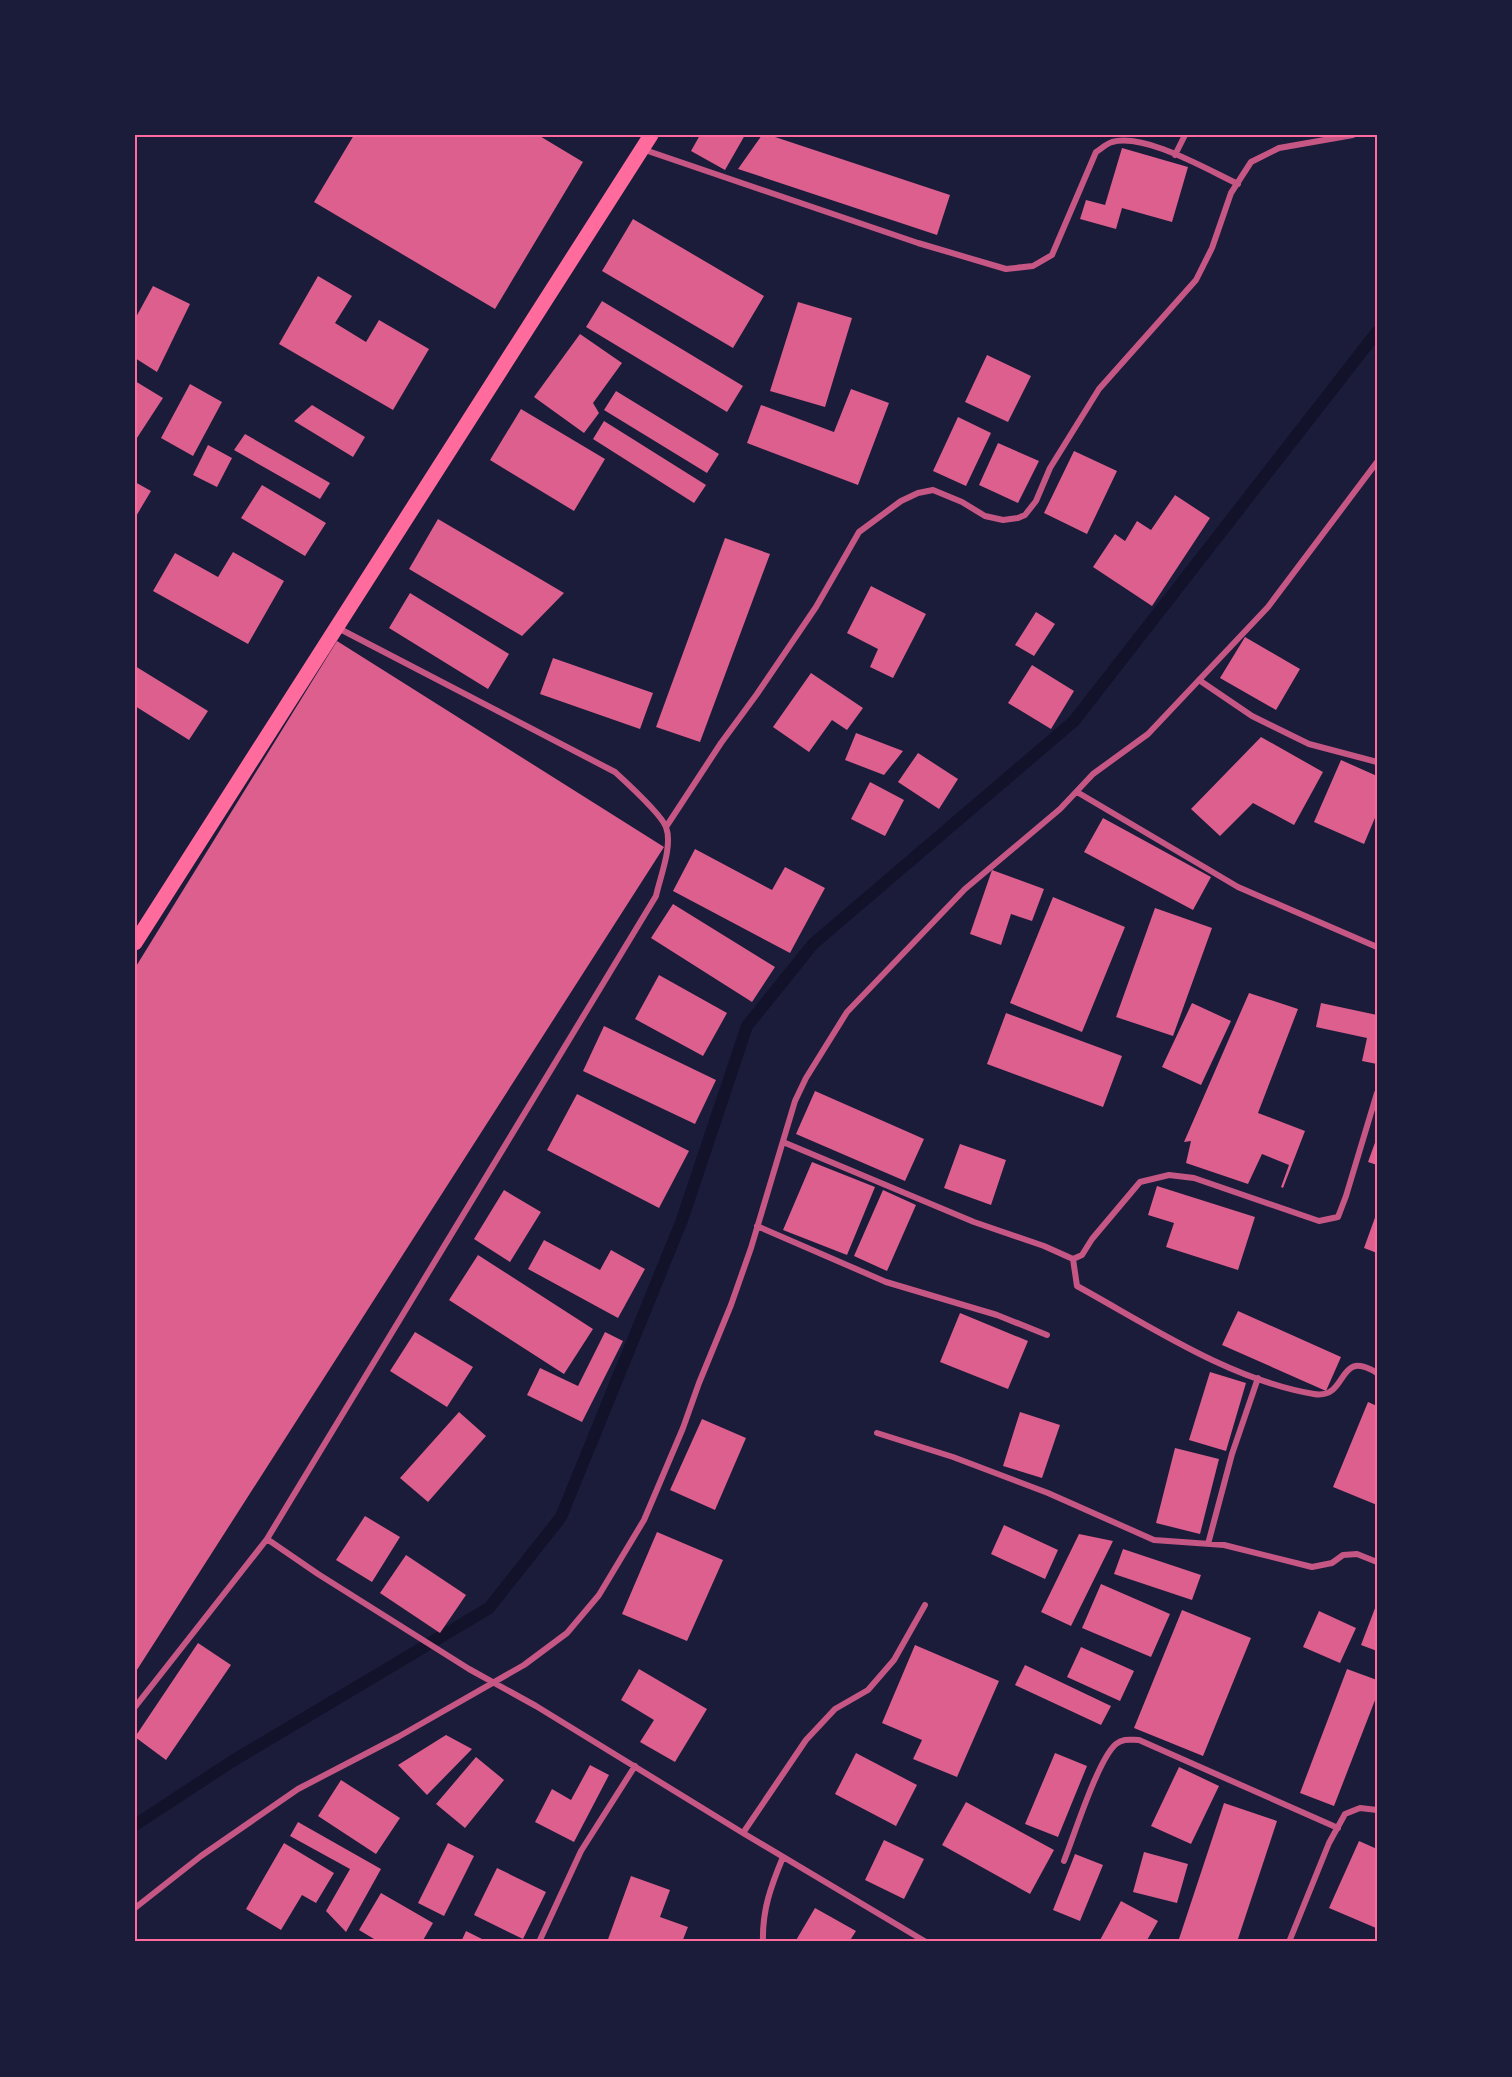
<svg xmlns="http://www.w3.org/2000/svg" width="1512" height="2077" font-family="'Source Sans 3',sans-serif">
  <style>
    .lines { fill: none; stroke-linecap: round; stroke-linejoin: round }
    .stream { stroke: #12122b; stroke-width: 12 }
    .building { fill: #dd5f8e }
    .minor { stroke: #c65784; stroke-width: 6 }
    .primary { stroke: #ff6b9d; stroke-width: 15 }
    .neatline { fill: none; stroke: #ff6b9d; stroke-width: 2 }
  </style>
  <rect width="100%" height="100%" fill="#1b1b3a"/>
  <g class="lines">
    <path class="stream" d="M135 1825 231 1762 489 1608 561 1517 682 1220 747 1026 813 944 1074 721 1377 332"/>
  </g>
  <path class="building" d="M354 135H538L583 162 495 309 314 202Z
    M700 135H745L725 170 691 151Z
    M762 135H769L950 195 937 235 738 169Z
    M1122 148 1188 167 1172 222 1122 208 1116 229 1080 219 1086 200 1105 205Z
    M633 219 764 296 733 348 602 271Z
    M318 276 352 296 335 323 366 342 379 320 429 349 393 410 279 344Z
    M153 286 190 304 157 372 135 358V319Z
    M602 301 743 386 727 412 586 327Z
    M798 302 852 318 825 407 770 391Z
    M580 334 622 363 593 403 599 413 584 433 534 397Z
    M987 355 1031 376 1008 422 965 402Z
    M135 381 163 398 135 441Z
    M190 384 222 402 193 456 161 438Z
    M851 389 889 403 858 485 747 443 761 405 834 432Z
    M616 391 719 454 707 473 604 410Z
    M312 405 365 437 353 457 294 421Z
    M521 409 605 459 574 511 490 460Z
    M958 417 991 433 966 486 933 471Z
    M604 421 706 485 694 503 593 439Z
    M245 434 330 483 320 499 234 450Z
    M998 443 1039 461 1018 503 979 485Z
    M208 445 232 458 217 487 193 475Z
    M1074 451 1117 471 1087 534 1044 513Z
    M135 482 151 491 135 518Z
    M262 485 326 523 305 556 241 518Z
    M1175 495 1210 518 1152 606 1093 567 1115 534 1125 541 1137 521 1151 530Z
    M438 519 564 593 522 636 409 569Z
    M725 538 770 554 700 742 656 727Z
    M233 552 284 581 248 644 153 591 175 553 218 577Z
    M871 586 926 614 893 678 870 667 878 649 847 633Z
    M410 593 509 654 488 689 389 628Z
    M1036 612 1055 624 1034 656 1015 645Z
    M1245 637 1300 669 1276 710 1220 678Z
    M337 641 664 847 135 1673V968Z
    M553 658 653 693 640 729 540 694Z
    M1032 665 1074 691 1051 729 1008 703Z
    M135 666 208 711 189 740 135 706Z
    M811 673 863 708 847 730 832 720 809 752 773 727Z
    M856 733 903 751 884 775 845 760Z
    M1261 737 1323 772 1294 825 1253 803 1220 836 1191 809Z
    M918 753 958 779 939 809 898 782Z
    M1341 760 1377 776V813L1364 844 1314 822Z
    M870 782 904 800 885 836 851 819Z
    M1103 818 1211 877 1193 910 1084 852Z
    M695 849 772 890 785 867 825 888 790 953 673 891Z
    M992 870 1044 889 1032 921 1011 914 1001 945 970 934Z
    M1053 897 1125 927 1082 1032 1010 1003Z
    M673 904 775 967 752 1002 651 938Z
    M1155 908 1212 928 1173 1036 1116 1017Z
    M659 975 727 1013 703 1056 635 1019Z
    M1249 993 1298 1009 1258 1113 1305 1131 1283 1188 1281 1187 1289 1165 1262 1154 1248 1184 1186 1163 1191 1141 1184 1142Z
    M1192 1003 1231 1021 1201 1085 1162 1067Z
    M1321 1003 1377 1015V1064L1362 1061 1367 1038 1316 1027Z
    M1006 1013 1122 1056 1103 1107 987 1064Z
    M604 1026 716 1080 695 1124 583 1071Z
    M815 1091 924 1139 905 1181 796 1134Z
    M577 1094 689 1151 659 1208 547 1150Z
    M1377 1137V1165L1368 1162Z
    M960 1144 1006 1160 991 1205 944 1188Z
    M812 1162 875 1187 847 1255 783 1230Z
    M1157 1186 1255 1217 1238 1270 1166 1247 1174 1223 1148 1215Z
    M504 1190 541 1212 510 1262 474 1239Z
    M883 1190 916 1205 887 1271 854 1256Z
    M1377 1212V1253L1364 1248Z
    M544 1240 600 1270 611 1250 645 1269 618 1318 528 1269Z
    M478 1255 593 1329 564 1374 449 1300Z
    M1238 1311 1341 1357 1326 1391 1222 1345Z
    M960 1313 1028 1341 1008 1389 940 1362Z
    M415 1332 473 1367 447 1407 390 1371Z
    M605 1332 623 1341 582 1422 527 1395 540 1368 578 1386Z
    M1210 1372 1246 1383 1226 1451 1189 1440Z
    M1368 1402 1377 1406V1505L1333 1487Z
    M459 1412 486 1436 428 1502 400 1478Z
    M1020 1412 1060 1425 1042 1478 1003 1466Z
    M702 1419 746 1438 715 1510 670 1490Z
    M1175 1448 1219 1459 1200 1534 1156 1523Z
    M365 1516 400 1537 372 1582 336 1560Z
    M1004 1525 1058 1550 1045 1579 991 1554Z
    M657 1532 723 1560 687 1641 622 1614Z
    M1079 1534 1113 1541 1071 1626 1041 1612Z
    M1123 1549 1201 1575 1192 1600 1114 1574Z
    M406 1555 466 1595 440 1633 380 1593Z
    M1101 1584 1170 1614 1151 1657 1082 1628Z
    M1377 1603V1651L1361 1645Z
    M1182 1610 1251 1638 1203 1756 1134 1728Z
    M1319 1611 1356 1628 1340 1663 1303 1647Z
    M198 1643 231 1665 166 1760 135 1737Z
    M915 1645 999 1681 957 1777 913 1759 922 1740 882 1723Z
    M1081 1647 1134 1671 1120 1701 1067 1677Z
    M1025 1665 1111 1706 1101 1725 1015 1685Z
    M639 1669 707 1709 675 1762 640 1742 654 1720 621 1700Z
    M1347 1669 1377 1680V1695L1334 1806 1300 1793Z
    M446 1735 472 1749 427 1795 398 1765Z
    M856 1753 917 1785 896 1826 835 1794Z
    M1055 1753 1087 1766 1058 1837 1025 1824Z
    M476 1757 504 1780 465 1828 436 1804Z
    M590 1765 609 1775 574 1842 535 1822 552 1789 571 1800Z
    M1179 1767 1219 1786 1191 1844 1151 1826Z
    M341 1780 400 1818 376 1854 318 1816Z
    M966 1802 1054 1850 1030 1894 942 1845Z
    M1224 1803 1277 1821 1237 1942H1178Z
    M298 1822 381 1869 346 1932 326 1911 350 1869 290 1836Z
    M884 1840 924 1859 904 1899 865 1880Z
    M1359 1841 1377 1849 1376 1928 1329 1908Z
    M284 1843 334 1873 316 1903 302 1895 281 1930 246 1909Z
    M448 1843 474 1856 444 1916 418 1903Z
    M1144 1852 1188 1864 1177 1903 1133 1892Z
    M1075 1854 1103 1865 1080 1921 1053 1910Z
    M497 1868 546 1892 523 1939 474 1915Z
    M631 1876 670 1890 660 1917 688 1927 682 1942H607Z
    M381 1893 433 1923 422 1942H379L359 1930Z
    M1121 1901 1158 1921 1146 1942H1099Z
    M815 1908 856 1931 849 1942H795Z
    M466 1931 488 1942H461Z"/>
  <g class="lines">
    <path class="minor" d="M642 149 918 243 1006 269 1033 266 1052 255 1096 152C1101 149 1106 144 1112 142 1145 133 1206 169 1238 184
      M1175 155 1185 135
      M1199 680 1252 716 1309 744 1377 762
      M1077 792 1238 887 1377 947
      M666 827 721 743 757 694 816 607 859 532 901 501 918 493 933 490 962 502 985 516 1003 520 1018 518 1025 515 1036 501 1050 468 1099 389 1196 280 1212 248 1231 193 1251 162 1279 148 1353 135
      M783 1142 974 1222 1044 1246 1073 1259 1082 1255 1092 1239 1140 1182 1169 1175 1194 1178 1319 1221 1338 1217 1346 1196 1377 1093
      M757 1226 886 1282 997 1315 1047 1335
      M1073 1259 1077 1286C1150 1326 1230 1380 1314 1394 1349 1400 1336 1347 1377 1373
      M877 1433 953 1457 1048 1493 1154 1540 1224 1545 1312 1567 1332 1563 1343 1555 1357 1554 1377 1562
      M267 1539 318 1574 469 1669 536 1706 743 1833 926 1942
      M1208 1544 1232 1454 1258 1378
      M135 1707 267 1539 656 896C660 877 673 846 666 827 661 814 627 783 615 772L338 628
      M743 1833 806 1740 835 1709 868 1690 894 1660 925 1605
      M1064 1861C1074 1836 1098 1759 1116 1744 1123 1738 1131 1740 1139 1740L1338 1828
      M135 1908 201 1856 298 1789 398 1737 524 1665 567 1633 599 1595 644 1520 683 1428 699 1383 731 1305 751 1248 795 1101 806 1078 847 1012 965 889 1060 809 1093 774 1148 734 1268 607 1377 462
      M539 1942 581 1851 635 1766
      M763 1942C762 1910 771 1886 783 1857
      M1289 1942 1329 1843 1345 1814 1360 1808 1377 1810"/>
    <path class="primary" d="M135 943 651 135"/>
  </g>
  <rect width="1512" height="2077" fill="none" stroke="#1b1b3a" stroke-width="273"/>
  <rect x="136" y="136" width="1240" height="1804" class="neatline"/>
</svg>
